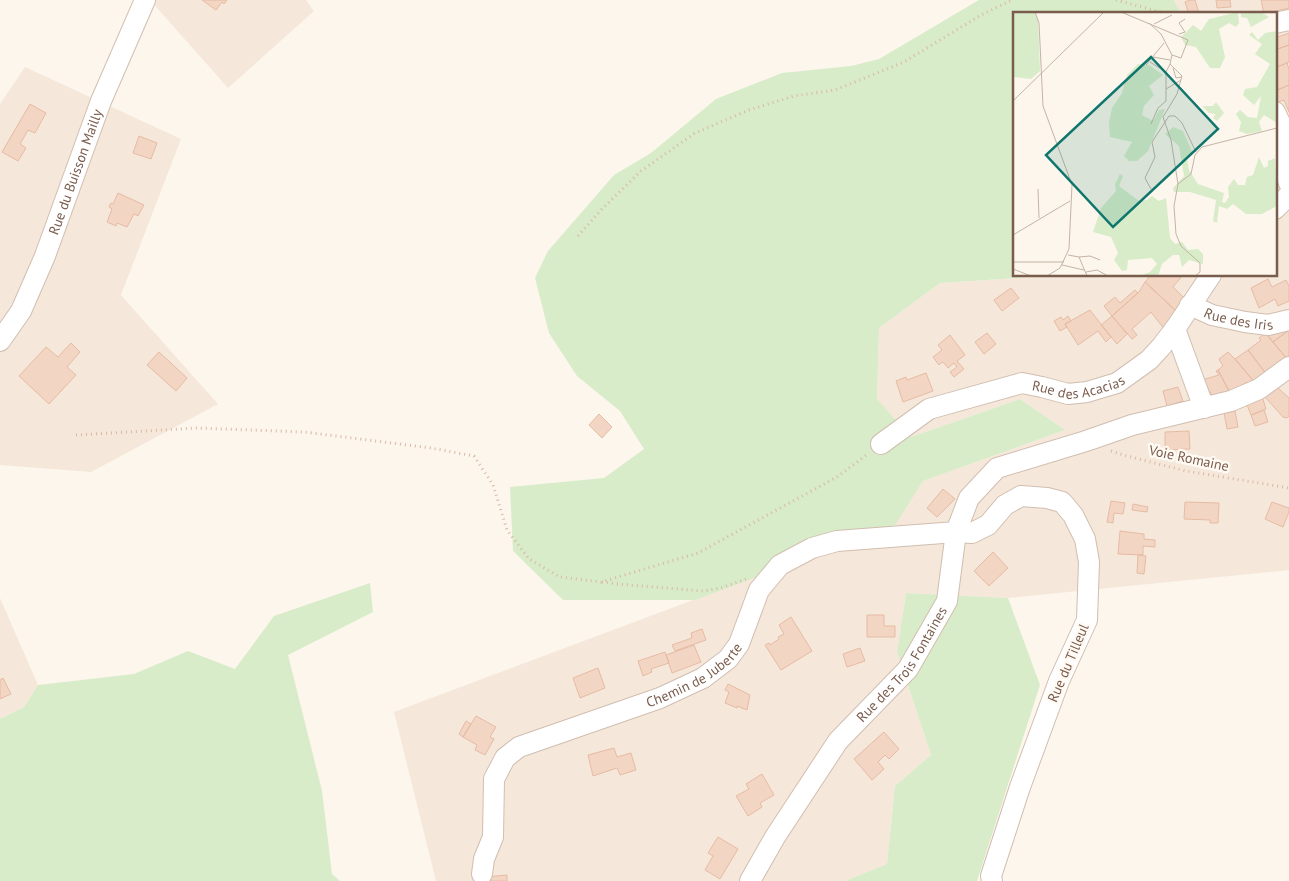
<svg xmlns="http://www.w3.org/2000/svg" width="1289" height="881" font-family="'PT Sans',sans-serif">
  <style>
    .residential { fill: #f5e8da }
    .green { fill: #d8ecc9 }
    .building { fill: #f3d5c3; stroke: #e6bba3 }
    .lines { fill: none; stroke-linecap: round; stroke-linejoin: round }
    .minor-casing { stroke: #d1beb0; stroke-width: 22 }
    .path { stroke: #d9b8a5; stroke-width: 3; stroke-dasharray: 1 4; stroke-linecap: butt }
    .minor { stroke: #fff; stroke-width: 20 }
    .labels { text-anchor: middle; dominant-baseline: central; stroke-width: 5; stroke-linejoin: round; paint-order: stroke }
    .street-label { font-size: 14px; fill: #7a5c4d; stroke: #fffaf3 }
    .inset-road { fill: none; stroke: #c5b3a7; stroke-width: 1 }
    .view { fill: #0f766e; fill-opacity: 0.15; stroke: #0f766e; stroke-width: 2.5 }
    .inset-edge { fill: none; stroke: #7a5c4d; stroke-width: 2.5 }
  </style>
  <rect width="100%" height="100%" fill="#fdf6ec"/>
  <path class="residential" d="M150 0H306L314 11 228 88Z
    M1174 0H1289V570L1008 598 906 593 897 652 931 755 895 786 887 864 845 881H436L394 712 894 525 923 481 1065 430 1020 399 911 437 877 400 879 328 940 283 1064 275H1275V14H1181Z
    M25 67 181 139 121 295 218 404 91 472 0 465V104Z
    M0 598 38 685 24 707 0 719Z"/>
  <path class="green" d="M979 0H1174L1181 14H1014V275H1064L940 283 879 328 877 399 911 437 1020 399 1065 430 923 481 895 525 695 600H563L513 551 510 487 604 478 644 449 620 411 577 376 549 333 535 278 548 251 614 175 651 153 716 99 782 73 851 66 879 59Z
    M370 583 373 612 288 655 322 791 332 874 340 881H0V719L24 707 38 685 134 674 188 651 235 669 274 616Z
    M906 593 1008 598 1040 685 977 881H845L887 864 895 786 931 755 897 652Z"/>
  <path class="building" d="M202 0H227L224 4 222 2 216 10Z
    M1190 0H1195L1199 13 1189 14 1185 2Z
    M1216 0H1230L1231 7 1217 8Z
    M1261 0H1289V8L1264 14Z
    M1289 33V45L1275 50V38Z
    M1289 45V62L1275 68V50Z
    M1287 63 1289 69V85L1275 91V68Z
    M1289 85V112L1284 100 1276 103 1275 91Z
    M30 104 46 113 35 133 28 130 20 144 26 148 18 161 2 152Z
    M139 136 157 143 151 159 133 153Z
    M118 193 144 205 138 216 134 214 127 227 117 223 116 226 107 222 112 209 109 207 111 203 113 204Z
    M1151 275H1183L1173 287 1183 297 1186 294 1188 296 1177 312 1145 282Z
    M1268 279 1272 287 1286 280 1289 286V301L1278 306 1275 299 1259 308 1251 288Z
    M1145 282 1177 312 1165 330 1151 312 1132 329 1137 335 1132 339 1112 316 1139 292Z
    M1011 288 1019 298 1002 311 994 300Z
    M1135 290 1138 293 1112 316 1104 306 1115 297 1120 303Z
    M1090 310 1111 337 1106 342 1098 331 1078 345 1065 324Z
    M1068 316 1071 321 1065 324 1067 327 1060 331 1054 321 1061 317 1063 320Z
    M1112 316 1127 334 1117 344 1101 325Z
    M1281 325 1288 331 1273 342 1268 335Z
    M1289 330V357L1287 359 1273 342Z
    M987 333 996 344 984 354 975 342Z
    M1265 333 1287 359 1267 375 1248 350 1261 340 1259 338Z
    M950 335 965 355 957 361 964 369 954 377 950 372 957 367 954 363 948 368 944 363 942 362 939 365 933 357 942 350 938 345Z
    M71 343 80 352 67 367 76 375 49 404 19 376 46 347 58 357Z
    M1248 350 1267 375 1256 384 1235 359Z
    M159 352 187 378 176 391 147 365Z
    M1228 352 1235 359 1256 384 1250 387 1247 382 1230 393 1218 370 1223 366 1219 359Z
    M1218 370 1230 393 1214 398 1202 380 1219 375 1216 371Z
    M926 373 933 391 903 402 896 381 906 377 907 380Z
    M1178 387 1183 401 1167 406 1163 391Z
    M1277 387 1289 398V416L1287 418 1283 417 1265 397Z
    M1262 396 1266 409 1251 415 1246 402Z
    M1264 410 1268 422 1255 426 1251 415Z
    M1235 411 1238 427 1227 429 1224 413Z
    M599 414 612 427 602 438 589 425Z
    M1189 431 1190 449 1165 450V432Z
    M943 489 955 499 937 517 927 508Z
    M1111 501 1125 503 1123 514 1114 513 1113 523 1107 522Z
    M1185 502 1219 503 1218 523H1210V520L1184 519Z
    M1272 502 1289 508V512L1283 527 1265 519Z
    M1133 504 1148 507 1147 512 1132 510Z
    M1120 531 1144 534V539L1155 540V547L1143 546V555L1118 554Z
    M993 552 1008 568 989 586 974 571Z
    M1138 555 1146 556 1144 574 1137 573Z
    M867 615H884V626H895V637H867Z
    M791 617 812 651 781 670 765 645 769 643 770 645 779 639 778 637 784 634 779 625Z
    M702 629 706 640 675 651 672 645 692 638 691 633Z
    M694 645 701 662 672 673 666 655Z
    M860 648 865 661 847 667 843 654Z
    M665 652 669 663 651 669 652 672 643 676 638 661Z
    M598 668 605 688 580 698 573 678Z
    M3 678 11 694 0 699V680Z
    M728 684 750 695 747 710 737 706V708L725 703 729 692 725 690Z
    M476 716 496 727 490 737 494 739 485 755 475 750 477 745 463 737Z
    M466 721 471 724 463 737 459 734Z
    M884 732 899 749 889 759 885 755 878 762 884 769 872 780 854 759Z
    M614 748 617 757 631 753 636 770 620 775 617 768 593 776 588 755Z
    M762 774 774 795 760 803 762 807 748 816 736 796 749 789 746 784Z
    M718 837 738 849 720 879 705 870 713 856 708 853Z
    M507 875V881H486L485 877Z"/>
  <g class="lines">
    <defs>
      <g id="minor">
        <path d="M1275 23 1289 20"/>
        <path d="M1275 112 1283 129 1286 174 1289 183"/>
        <path d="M1275 209 1289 195"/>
        <path id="s1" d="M1190 305 1212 315 1245 322 1268 325 1289 320"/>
        <path d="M1175 329 1204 408"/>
        <path id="s2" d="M0 341 21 311 45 256 101 101 145 0"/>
        <path id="s3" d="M881 444 929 409 1022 383 1042 387 1068 394 1087 392 1117 383 1149 360 1161 347 1175 329 1211 275"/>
        <path id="s4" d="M482 874 484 859 493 837 494 779 505 758 519 747 660 698 703 678 728 659 739 644 759 590 780 565 812 548 837 541 956 532 972 533 988 525 1005 505 1021 496 1047 498 1062 502 1073 515 1085 539 1089 562 1087 620 1059 681 1020 787 991 876 992 881"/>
        <path id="s5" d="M750 881 775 837 838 741 908 669 947 601 956 532 969 498 997 468 1086 441 1132 425 1231 401 1259 389 1289 367"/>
      </g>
    </defs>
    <use href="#minor" class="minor-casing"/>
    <path class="path" d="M1116 0 1168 14
      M578 236 602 209 641 171 695 133 749 110 794 96 835 90 904 62 981 15 1012 0
      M76 435 197 428 304 432 431 448 474 456 493 485 507 530 529 559 560 577 601 582 698 553 837 477 868 454
      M1111 451 1127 456 1186 471 1289 488
      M602 582 618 584 703 591 721 588 746 579"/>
    <use href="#minor" class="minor"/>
  </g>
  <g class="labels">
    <g class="street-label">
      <text stroke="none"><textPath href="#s2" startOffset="186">Rue du Buisson Mailly</textPath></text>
      <text stroke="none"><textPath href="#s1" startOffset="51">Rue des Iris</textPath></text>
      <text stroke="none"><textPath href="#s3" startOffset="214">Rue des Acacias</textPath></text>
      <text transform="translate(1189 458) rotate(12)">Voie Romaine</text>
      <text stroke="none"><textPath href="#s5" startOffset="266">Rue des Trois Fontaines</textPath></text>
      <text transform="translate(1068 663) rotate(-67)">Rue du Tilleul</text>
      <text stroke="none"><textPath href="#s4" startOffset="329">Chemin de Juberte</textPath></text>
    </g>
  </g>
  <g transform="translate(1013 12)">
    <rect width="264" height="264" fill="#fdf6ec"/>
    <path d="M0 0H21L25 7 27 59 18 67 0 65ZM225 0 226 11 223 15 216 11 206 17 212 45 207 56H197L183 35 172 33 168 25 180 13 188 19 196 7ZM228 0H248L256 5 238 15 234 6 228 5ZM264 19V111L251 103 246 110 249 119 234 122 226 119 228 110 223 102 227 98 235 105 244 106 248 84 241 93 230 83 232 77 244 75 257 52 242 42 249 32 236 23 239 20 245 28 252 21ZM125 52 136 53 150 63 136 74 141 83 131 94 129 103 140 109 146 98 152 97 135 139 124 149H116L111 144 119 130 97 125 96 110 99 96 109 81 114 63ZM203 90 211 101 204 109 200 106 203 102 196 101 189 94H200ZM160 115 170 119 180 142 174 147 176 158 185 172 211 181 209 190 212 191 216 185 215 175 221 167 225 173H232L234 165 240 163 246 145 251 156 255 154V149L262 146 264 194 249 202H233L220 192 214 197 206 194 204 211 200 209 203 188 177 180H161L160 176 171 164 166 134 152 122ZM107 162 110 164 106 174 126 189 134 188 139 184 146 189 153 186 157 226 162 232 169 230 175 238 185 237 190 242V252L176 248 169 255 166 243H160L149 252 145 264H126L137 260 144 252 139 246 115 248 114 258 109 259 101 248 105 241 98 225 80 220 88 196 103 179 102 172Z" fill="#d8ecc9"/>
    <path class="inset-road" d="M22 0 26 11 30 94 59 173 56 237 47 256 34 264M108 0 175 28 168 46 159 43M136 11 148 22 159 43 157 52 169 64 164 82 150 105 158 128 165 172M141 12 159 3M166 22 172 20 166 11 172 7M140 45 157 48M137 50 153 60M133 53 151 31M160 56 163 66 169 65M153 77 168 68M0 89 91 0M138 112 145 96 153 89V60L157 52M25 177 26 206M138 177 132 166 142 145 139 130 156 104H162L169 111 183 140M0 223 57 189M55 243 66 245 74 264M66 245 77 244 87 248M0 250H51M49 253 71 258M0 257 18 264M73 260 84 258 95 264M182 264 187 260V251L168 234 163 222 161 194 165 172 178 162 182 143 189 135 264 116"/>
    <path class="view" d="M138 45 205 117 100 215 33 143Z"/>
    <rect width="264" height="264" class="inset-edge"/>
  </g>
</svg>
